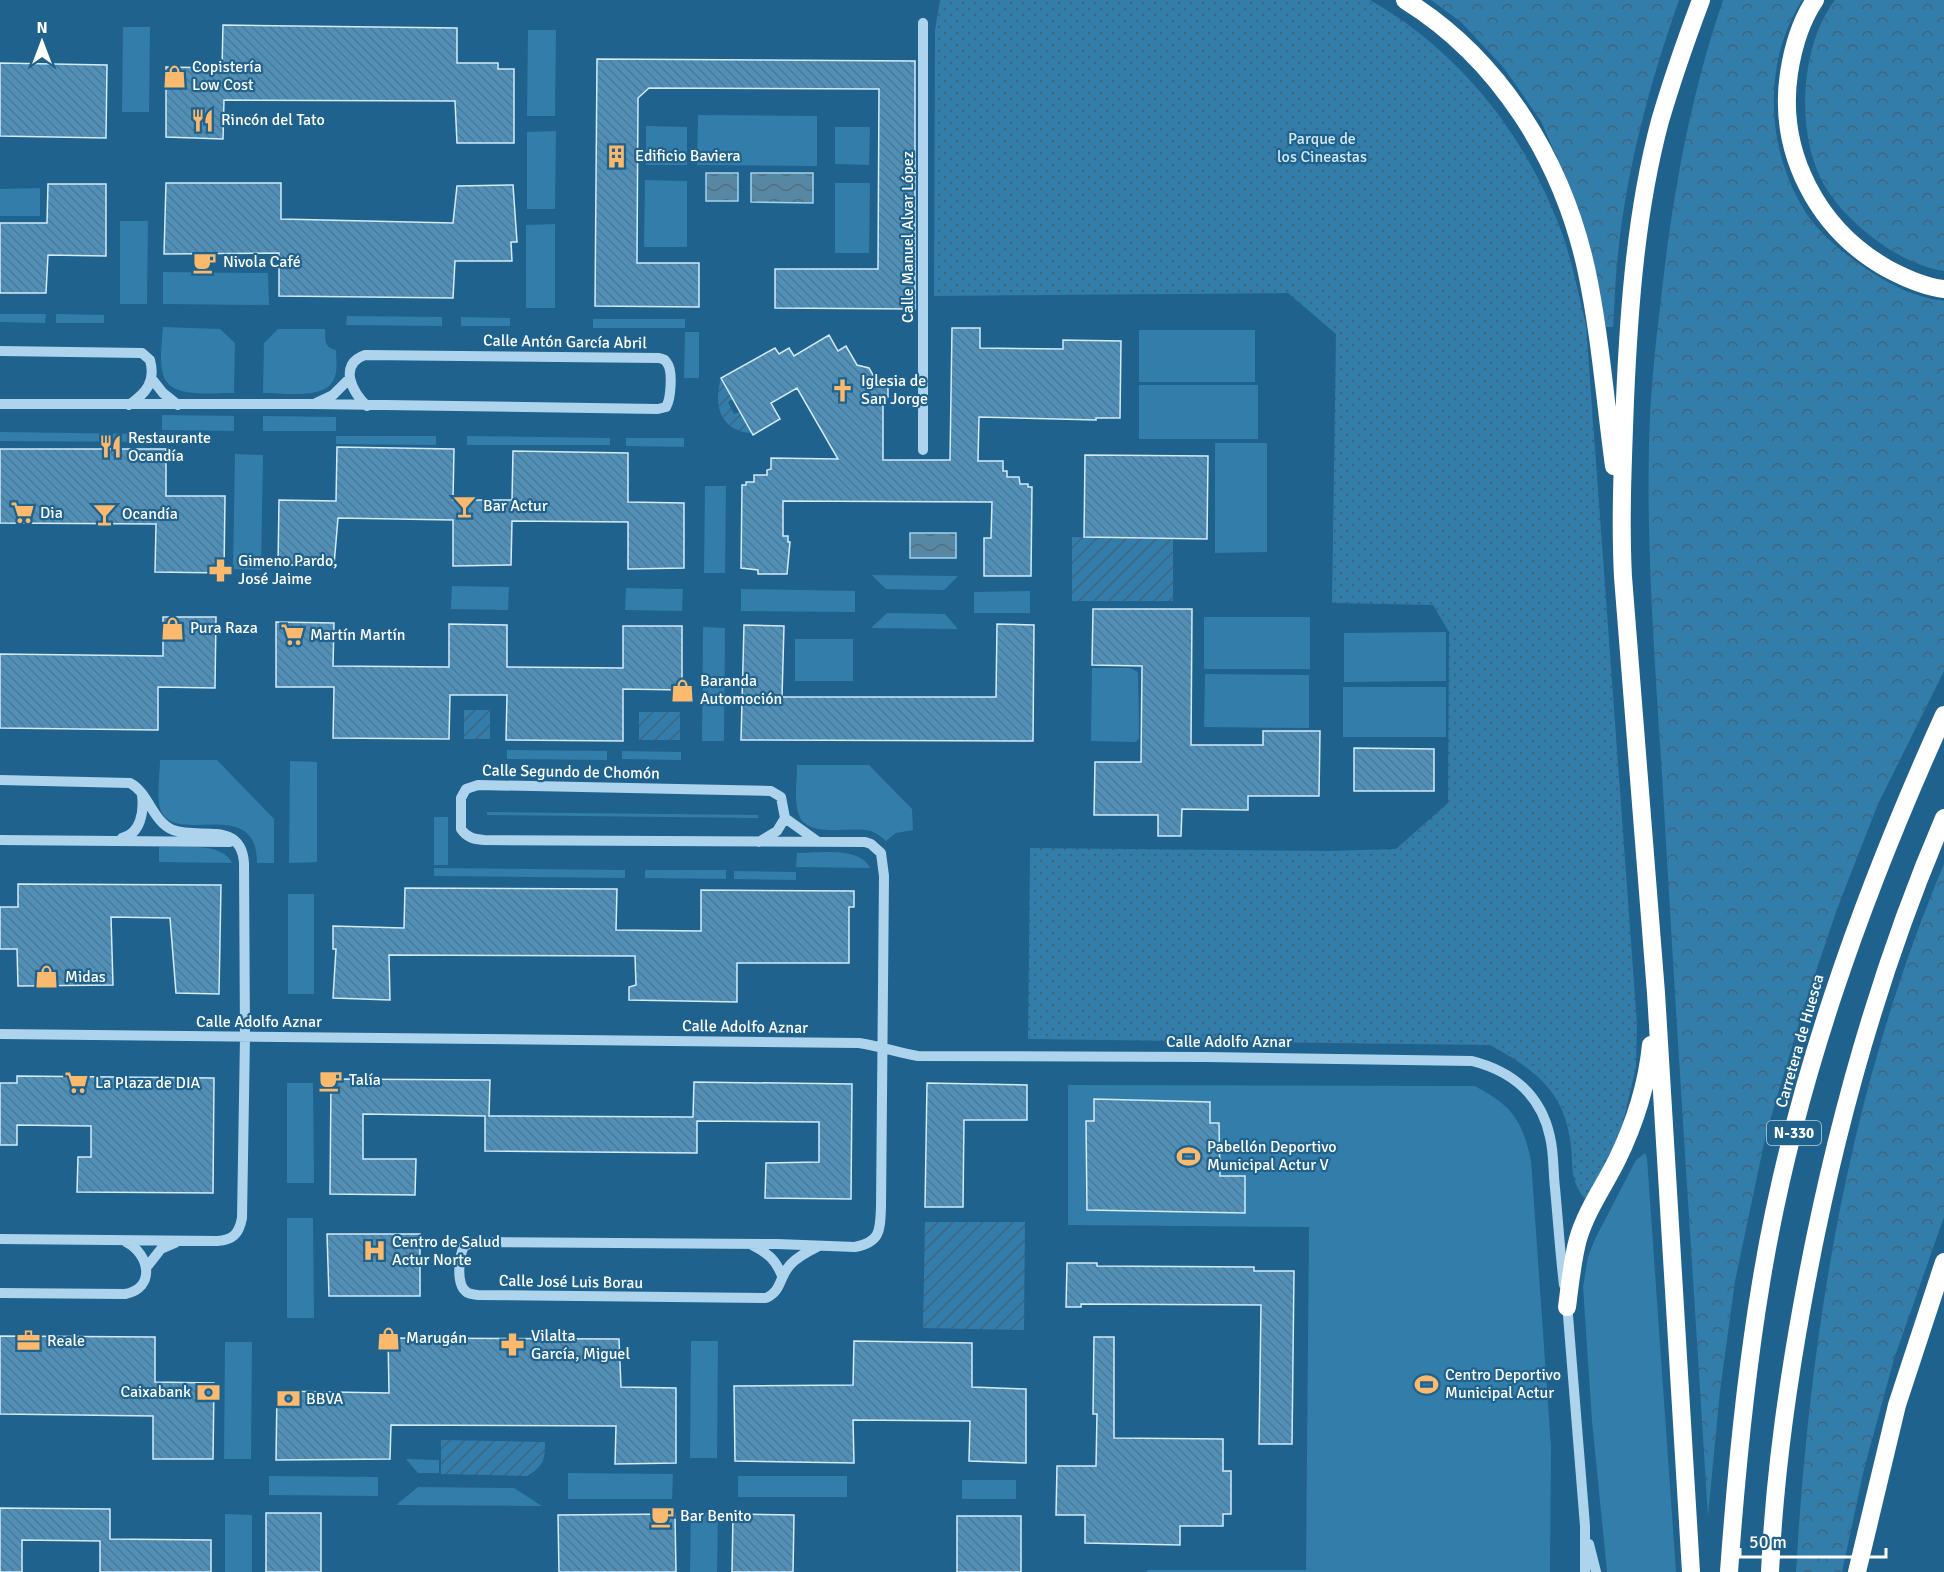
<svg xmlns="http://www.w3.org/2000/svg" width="1944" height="1572" font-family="Signika,sans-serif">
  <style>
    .grass { fill: #337daa }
    .forest { fill: url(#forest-crowns) }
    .park { fill: url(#park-dots) }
    .garden { fill: url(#garden-furrows) }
    .water { fill: url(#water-waves); stroke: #a0d2ee; stroke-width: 1.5 }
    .building { fill: url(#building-back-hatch); stroke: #d2eaf9; stroke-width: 1.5 }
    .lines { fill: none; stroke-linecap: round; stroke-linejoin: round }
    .minor { stroke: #add4ec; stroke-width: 10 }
    .highway { stroke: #fff; stroke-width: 18 }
    .labels { text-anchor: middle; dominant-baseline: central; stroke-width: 4.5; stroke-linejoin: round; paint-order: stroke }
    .shield { fill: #1f628d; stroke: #bcd0dd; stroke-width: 1.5 }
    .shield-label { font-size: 15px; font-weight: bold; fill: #fff }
    .poi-label { font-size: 16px; fill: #fff; stroke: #1f628d; text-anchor: start }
    .park-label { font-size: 16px; fill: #d2eaf9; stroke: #1f628d }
    .street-label { font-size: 16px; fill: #fff; stroke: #1f628d }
  </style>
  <defs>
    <pattern id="forest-crowns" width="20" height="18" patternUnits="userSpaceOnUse" patternTransform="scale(1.5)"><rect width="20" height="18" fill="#337daa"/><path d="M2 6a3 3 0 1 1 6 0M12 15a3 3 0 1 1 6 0" fill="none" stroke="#40647b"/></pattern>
    <pattern id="park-dots" width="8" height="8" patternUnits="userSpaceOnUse" patternTransform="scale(1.5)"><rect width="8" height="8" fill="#337daa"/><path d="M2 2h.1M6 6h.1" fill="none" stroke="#40647b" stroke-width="1.8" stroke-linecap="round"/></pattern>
    <pattern id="garden-furrows" width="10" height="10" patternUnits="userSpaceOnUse" patternTransform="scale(1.5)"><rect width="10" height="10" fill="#337daa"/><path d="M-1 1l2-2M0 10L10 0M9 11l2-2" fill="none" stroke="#40647b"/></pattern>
    <pattern id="water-waves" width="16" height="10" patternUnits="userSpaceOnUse" patternTransform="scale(1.5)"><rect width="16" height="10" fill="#5887a4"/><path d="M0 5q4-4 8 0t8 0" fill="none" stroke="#536f81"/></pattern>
    <pattern id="building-back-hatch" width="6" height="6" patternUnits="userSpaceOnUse" patternTransform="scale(1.5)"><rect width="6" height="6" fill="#5090b8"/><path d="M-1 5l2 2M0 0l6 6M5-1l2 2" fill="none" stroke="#4f7892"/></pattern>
  </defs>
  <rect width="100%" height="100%" fill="#1f628d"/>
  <path class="grass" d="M123 27H150L149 112H122Z
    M528 30H556L555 116H527Z
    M698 115 817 116V166L697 165Z
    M646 126 687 127V165H646Z
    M835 127H870L869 165 835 164Z
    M556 131 555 209H527V132Z
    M645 180 687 181V247H644Z
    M835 183H870L869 253H835Z
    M40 188V216H0V189Z
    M120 221H148L147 304H120Z
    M555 224V308H526V225Z
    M163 272 268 273 269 305 163 304Z
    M0 314H46L45 323 0 322Z
    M56 314 104 315V323H56Z
    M347 316 442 317V326L346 325Z
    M461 317 510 318V326H461Z
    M593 319H685V328H593Z
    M163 327 220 329 235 343 234 393C214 392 169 400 163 374 159 360 162 342 163 327Z
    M278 329H325C325 339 324 348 336 350 336 359 338 370 334 379 326 400 282 393 263 393L264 343Z
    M1139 330H1255V382H1139Z
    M685 332H699V378H684Z
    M1139 385H1258V439H1139Z
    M162 415 234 416V431L162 430Z
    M263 416 336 417V431H263Z
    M0 432 148 434 147 442 0 441Z
    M336 436H436V445L336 444Z
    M467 436 610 438V445H467Z
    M626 438H684V447L626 446Z
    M1215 443H1267V552L1215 553Z
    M235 454 263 455 261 570 233 569Z
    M705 486H726L725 573H704Z
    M872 575 958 576 944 590 886 589Z
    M452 586 509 587 508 610 451 609Z
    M626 588 683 589 682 611 625 610Z
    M741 589 855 591V612L741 611Z
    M1030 591V613H974V592Z
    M887 613 945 614 958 629 871 628Z
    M1204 617H1310V669H1204Z
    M703 627 725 628 724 741H702Z
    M1446 632V681L1344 682V633Z
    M795 639H853V681H795Z
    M1092 668H1130L1138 672 1139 738 1136 742 1091 741Z
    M1205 674 1309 675V728L1204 727Z
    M1343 687H1446V737H1343Z
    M507 750 607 751V760L507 759Z
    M622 751 681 752V760L622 759Z
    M160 760H217L274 819V863H257C257 795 177 846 161 811 156 800 160 773 160 760Z
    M290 761 317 762V862L289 863Z
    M797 765H869L912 809 913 830 896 833 886 841C880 835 874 831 865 830 845 827 805 839 798 812 794 798 797 780 797 765Z
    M487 812 758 815V818L487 815Z
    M434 817H448V865H434Z
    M159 847C180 848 222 841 232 863L159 862Z
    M797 853C818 853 860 846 870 868L796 867Z
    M434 868 625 870V878L434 876Z
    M645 870H726V879L645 878Z
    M734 871 796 872V880L734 879Z
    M288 894H314V994H288Z
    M287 1083H313L314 1183H287Z
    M1068 1085 1475 1086C1513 1107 1521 1118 1531 1160L1551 1447 1550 1572H1147V1570H1306L1309 1227 1068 1225Z
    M1645 1153 1647 1158 1676 1572H1607L1592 1421 1583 1287 1588 1257 1595 1239 1636 1160Z
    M287 1218H313L314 1318H287Z
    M691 1341H718L717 1458H690Z
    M225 1342H252L251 1459H224Z
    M406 1459 439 1460V1473H418Z
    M568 1473 673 1474 672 1499H568Z
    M269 1476 378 1477V1496L269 1495Z
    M738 1476H847V1497H738Z
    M962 1480H1016V1499H962Z
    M418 1487 514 1488 542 1506 396 1505Z
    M691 1512H718L717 1572H690Z
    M225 1514 252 1515V1572H225Z"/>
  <path class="forest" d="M1431 0H1679C1650 82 1627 167 1618 254 1615 278 1615 303 1613 327H1606L1592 258 1572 192 1541 121 1504 68 1461 22Z
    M1723 0H1802C1761 65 1766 153 1808 216 1823 237 1845 254 1865 268 1890 285 1914 297 1944 301V671L1878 804 1837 909 1803 1010 1766 1134 1735 1281 1720 1391 1708 1516C1694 1291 1679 1067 1666 843 1659 710 1646 577 1649 445 1650 396 1655 348 1661 299 1672 198 1690 97 1723 0Z
    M1835 0H1944V271C1901 265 1849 225 1826 188 1795 138 1799 47 1835 0Z
    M1944 864V1217L1894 1359 1864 1469 1842 1572H1796C1810 1328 1849 1090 1944 864Z"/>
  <path class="park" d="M940 0H1370C1458 50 1525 134 1560 228 1572 259 1578 293 1586 325L1637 1024 1636 1067 1618 1144 1585 1199C1570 1180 1573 1168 1571 1146 1565 1091 1535 1070 1490 1045L1028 1039 1030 848 1330 851 1396 849 1448 803 1449 632 1433 605 1332 603 1336 334 1288 293 934 296 935 30Z"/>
  <path class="garden" d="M721 378 733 399 728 402 734 414 740 412 752 433C720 431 713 405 721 378Z
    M1072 537 1173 538V601H1072Z
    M464 710H490V739H464Z
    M639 712H680V740H639Z
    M925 1222H1025L1024 1330 923 1328Z
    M441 1440 545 1442C545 1460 543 1467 527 1476L441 1474Z"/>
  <path class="water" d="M706 173H738V201H706Z
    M751 173H813V203L751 202Z
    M910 533H956V558H910Z"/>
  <path class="building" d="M223 25 457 28V63H498V69H514V143H457L455 101 224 100 223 139 166 137V67L222 68Z
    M597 59 915 61V309L775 308V269H878L879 89 649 88 638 98 637 263H699V307L595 306Z
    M0 63 107 65 106 138 0 136Z
    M166 183H281V219L453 223 457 186 513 185 517 242H511L512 261H455L453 298 279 296V253L164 254Z
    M48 184H106V256L48 255 46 293H0V223H47Z
    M952 328H980V348L1063 349V340L1121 341 1120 418H1096V420L979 417 978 461H1003V471H1007V477H1019L1020 484H1028V487H1032L1031 576H984V538H991L992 502 783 501V536H788V542H790L787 574H758V570L741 568 742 485H746V482H754V475H767V470L771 469V458L838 459 797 388 771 403 780 419 753 435 721 378 775 348 779 354 789 348 794 356 829 335 838 351 846 346 857 365 869 368 878 384H888V397L883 400V460H950Z
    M337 447 454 449 453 500H512L513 451 628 453V502L684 503V568L628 569V522L512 521 511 565 453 566V520L338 518 334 565H278L279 500 336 501Z
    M0 449H166V496H225L224 573 155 572 156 524 0 523Z
    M1085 455 1208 456 1207 539 1084 537Z
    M1093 609H1192L1191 745H1263V731H1320L1319 796H1248V810L1182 809 1181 836H1158V815H1094L1095 762H1141L1142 666 1092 665Z
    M163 617H216L215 688 158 687V730L0 728V654L163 656Z
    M276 622 334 623 333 666 449 667V624L507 625V667L623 668V626H682V690L623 689V741L506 740 507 695H450L449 739 333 738 334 687H276Z
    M997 624 1034 625 1033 741 741 740 744 625 784 626 782 697H996Z
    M1354 748 1434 749V791H1354Z
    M18 884 221 885 219 994 176 993 170 918 111 917 113 985 18 986 17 949H0V907H18Z
    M405 888 617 889 616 930 701 931V890L854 891V907H849V963H737V1002L629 1000V987L636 985 635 956 389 955 390 1000 333 998 336 949H333V926L404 928Z
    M17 1076 214 1078 213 1193 77 1192 78 1157H91V1126L17 1125V1145H0V1083H17Z
    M331 1079 490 1080 489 1116 693 1117 694 1082 852 1084 851 1199 765 1198 766 1163 819 1162V1122L697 1121V1153L485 1151V1116L363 1114V1159H416L415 1195 330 1194Z
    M927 1083 1027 1085V1120H964L963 1207H925Z
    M1094 1099 1210 1102V1123H1219L1220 1176H1245V1213L1087 1210 1086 1121H1094Z
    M327 1234H420V1296H329Z
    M1067 1263H1097V1266L1254 1267V1271H1294L1292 1444H1259L1261 1305 1081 1304V1307H1066Z
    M0 1336 155 1337V1382L214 1383 213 1459H153V1416L0 1414Z
    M1094 1337H1114V1438L1223 1439V1471H1231V1514H1223V1526H1180V1545L1085 1543V1515H1056L1057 1466H1096L1097 1414H1093Z
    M388 1338 619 1339 621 1387 676 1388V1463L615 1464 616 1426 391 1425 390 1459 276 1460 277 1391 389 1393Z
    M854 1341 972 1343V1387L1026 1389V1463L969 1461 970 1421 853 1420 854 1463 735 1461 734 1386 853 1385Z
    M0 1508 110 1509V1539L211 1540V1572H100V1541L22 1540V1572H0Z
    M266 1513H321V1572H266Z
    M675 1514 676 1572H559L558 1515Z
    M733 1514 794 1515 793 1572H732Z
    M957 1516H1021V1572H957Z"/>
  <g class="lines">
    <path class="minor" d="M0 351 142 353 150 360C156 382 146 393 129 405
      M152 379 163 393 178 405
      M316 403 333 395 349 379
      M0 404H313L658 409 666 407C671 399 673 370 667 363 665 359 663 359 659 358L365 355C338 364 352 393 367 406
      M923 450V23
      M0 780 130 783C149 793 152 821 173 830 199 840 241 820 244 863L245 1037 242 1218C239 1234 233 1240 217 1241L0 1239
      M785 818 817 841
      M122 838C141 834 144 811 142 795
      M0 840 230 842
      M759 842 777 831 785 818 781 797 771 791 478 785 466 789 461 798V829C467 838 474 839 484 840L865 842 871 844 881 853 884 876 881 1207C880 1230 881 1242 855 1247L777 1244 474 1242 464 1246C459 1257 455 1286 468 1293 469 1294 478 1295 478 1295L766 1298C782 1291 779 1277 790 1265 798 1256 809 1251 819 1246
      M0 1034 859 1043C880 1046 898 1053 918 1056L1206 1057 1472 1061C1512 1071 1541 1095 1550 1137 1554 1153 1553 1171 1555 1188 1558 1220 1560 1252 1564 1285
      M752 1245C768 1253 776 1260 782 1276
      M146 1268 161 1249 175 1243
      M0 1293 125 1294C156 1288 150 1254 126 1242
      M1567 1303 1585 1526V1572
      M1589 1544 1596 1572"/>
    <path class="highway" d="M1405 0C1500 59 1562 160 1586 268 1600 333 1605 400 1614 466
      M1815 0C1800 22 1793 47 1789 73 1777 153 1818 230 1888 269 1905 278 1925 287 1944 289
      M1567 1307C1570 1285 1572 1261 1578 1239 1586 1211 1604 1186 1617 1160 1634 1125 1647 1085 1651 1045
      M1691 1572 1656 993 1623 577C1620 518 1623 459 1625 400 1629 307 1636 211 1660 121 1672 80 1686 40 1701 0
      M1729 1572C1736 1475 1745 1379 1761 1283 1793 1086 1862 896 1944 715
      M1770 1572C1774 1483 1786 1394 1802 1306 1832 1139 1877 974 1944 818
      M1857 1572 1897 1405 1944 1262"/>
  </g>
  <defs>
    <symbol id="shop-bare" viewBox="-9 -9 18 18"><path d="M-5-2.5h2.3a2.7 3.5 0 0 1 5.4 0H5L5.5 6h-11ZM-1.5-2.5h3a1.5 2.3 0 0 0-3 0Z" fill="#fab96d" stroke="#1f628d" stroke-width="2.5" paint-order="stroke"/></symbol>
    <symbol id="restaurant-bare" viewBox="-9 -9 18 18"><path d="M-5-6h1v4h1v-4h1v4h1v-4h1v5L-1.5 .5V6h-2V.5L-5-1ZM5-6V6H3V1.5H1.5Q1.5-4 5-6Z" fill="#fab96d" stroke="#1f628d" stroke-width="2.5" paint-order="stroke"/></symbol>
    <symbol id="building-bare" viewBox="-9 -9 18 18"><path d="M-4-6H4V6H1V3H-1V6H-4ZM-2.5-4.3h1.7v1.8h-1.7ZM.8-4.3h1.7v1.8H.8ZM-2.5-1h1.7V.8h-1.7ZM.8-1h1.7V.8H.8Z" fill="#fab96d" stroke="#1f628d" stroke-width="2.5" paint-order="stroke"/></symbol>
    <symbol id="cafe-bare" viewBox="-9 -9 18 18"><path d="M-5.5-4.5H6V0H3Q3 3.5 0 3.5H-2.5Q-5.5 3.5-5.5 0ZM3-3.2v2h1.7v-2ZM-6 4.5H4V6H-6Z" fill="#fab96d" stroke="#1f628d" stroke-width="2.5" paint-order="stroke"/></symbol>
    <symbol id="church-bare" viewBox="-9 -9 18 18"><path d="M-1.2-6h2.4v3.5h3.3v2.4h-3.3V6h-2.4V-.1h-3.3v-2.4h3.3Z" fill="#fab96d" stroke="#1f628d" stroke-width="2.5" paint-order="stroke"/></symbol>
    <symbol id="bar-bare" viewBox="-9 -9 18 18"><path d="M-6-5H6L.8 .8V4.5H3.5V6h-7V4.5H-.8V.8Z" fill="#fab96d" stroke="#1f628d" stroke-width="2.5" paint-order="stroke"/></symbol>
    <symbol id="supermarket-bare" viewBox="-9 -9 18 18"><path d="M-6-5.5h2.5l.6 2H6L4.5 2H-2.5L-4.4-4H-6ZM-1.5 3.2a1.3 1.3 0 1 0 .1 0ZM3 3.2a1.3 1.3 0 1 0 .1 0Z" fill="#fab96d" stroke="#1f628d" stroke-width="2.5" paint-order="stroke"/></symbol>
    <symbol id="pharmacy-bare" viewBox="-9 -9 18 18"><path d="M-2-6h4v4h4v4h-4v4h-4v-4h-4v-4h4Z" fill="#fab96d" stroke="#1f628d" stroke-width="2.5" paint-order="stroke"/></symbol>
    <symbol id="stadium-bare" viewBox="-9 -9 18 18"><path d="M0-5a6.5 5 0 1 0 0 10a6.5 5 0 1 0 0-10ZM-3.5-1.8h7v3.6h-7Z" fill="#fab96d" stroke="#1f628d" stroke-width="2.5" paint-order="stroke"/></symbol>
    <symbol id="hospital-bare" viewBox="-9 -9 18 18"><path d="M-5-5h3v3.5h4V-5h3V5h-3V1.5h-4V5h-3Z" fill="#fab96d" stroke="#1f628d" stroke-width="2.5" paint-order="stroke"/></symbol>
    <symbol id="office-bare" viewBox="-9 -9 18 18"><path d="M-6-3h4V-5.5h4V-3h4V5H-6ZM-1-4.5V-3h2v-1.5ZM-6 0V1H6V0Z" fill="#fab96d" stroke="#1f628d" stroke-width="2.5" paint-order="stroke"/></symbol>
    <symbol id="bank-bare" viewBox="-9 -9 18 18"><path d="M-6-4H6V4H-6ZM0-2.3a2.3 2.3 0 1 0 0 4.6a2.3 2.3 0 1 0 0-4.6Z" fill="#fab96d" stroke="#1f628d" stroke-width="2.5" paint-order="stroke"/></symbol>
  </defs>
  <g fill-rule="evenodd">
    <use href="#shop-bare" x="158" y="60" width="33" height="33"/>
    <use href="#restaurant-bare" x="186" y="104" width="33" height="33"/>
    <use href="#building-bare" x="600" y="140" width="33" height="33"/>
    <use href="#cafe-bare" x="188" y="246" width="33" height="33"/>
    <use href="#church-bare" x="826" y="374" width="33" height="33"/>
    <use href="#restaurant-bare" x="94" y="430" width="33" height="33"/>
    <use href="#bar-bare" x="448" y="490" width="33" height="33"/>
    <use href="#supermarket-bare" x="6" y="496" width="33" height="33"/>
    <use href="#bar-bare" x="88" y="498" width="33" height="33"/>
    <use href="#pharmacy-bare" x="204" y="554" width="33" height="33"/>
    <use href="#shop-bare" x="156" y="612" width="33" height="33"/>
    <use href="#supermarket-bare" x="276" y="618" width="33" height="33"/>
    <use href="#shop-bare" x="666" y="674" width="33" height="33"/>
    <use href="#shop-bare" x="30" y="960" width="33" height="33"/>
    <use href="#cafe-bare" x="314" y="1064" width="33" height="33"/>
    <use href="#supermarket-bare" x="60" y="1066" width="33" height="33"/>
    <use href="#stadium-bare" x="1172" y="1140" width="33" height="33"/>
    <use href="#hospital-bare" x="358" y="1234" width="33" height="33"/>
    <use href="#shop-bare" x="372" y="1322" width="33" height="33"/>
    <use href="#office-bare" x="12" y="1324" width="33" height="33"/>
    <use href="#pharmacy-bare" x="496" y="1328" width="33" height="33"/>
    <use href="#stadium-bare" x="1410" y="1368" width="33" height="33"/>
    <use href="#bank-bare" x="192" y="1376" width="33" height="33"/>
    <use href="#bank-bare" x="272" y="1382" width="33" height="33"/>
    <use href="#cafe-bare" x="646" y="1500" width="33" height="33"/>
  </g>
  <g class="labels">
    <rect class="shield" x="1767" y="1121" width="54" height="24" rx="4.5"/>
    <g class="shield-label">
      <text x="1794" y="1133">N-330</text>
    </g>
    <g class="poi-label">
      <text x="192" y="67">Copistería<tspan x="192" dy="18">Low Cost</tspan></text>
      <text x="221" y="120">Rincón del Tato</text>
      <text x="635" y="156">Edificio Baviera</text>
      <text x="223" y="262">Nivola Café</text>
      <text x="861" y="381">Iglesia de<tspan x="861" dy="18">San Jorge</tspan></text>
      <text x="128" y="438">Restaurante<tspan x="128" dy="18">Ocandía</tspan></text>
      <text x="483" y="506">Bar Actur</text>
      <text x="40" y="513">Dia</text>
      <text x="122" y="514">Ocandía</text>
      <text x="238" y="561">Gimeno Pardo,<tspan x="238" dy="18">José Jaime</tspan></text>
      <text x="190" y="628">Pura Raza</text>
      <text x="310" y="635">Martín Martín</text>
      <text x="700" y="681">Baranda<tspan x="700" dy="18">Automoción</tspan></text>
      <text x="65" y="977">Midas</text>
      <text x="349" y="1080">Talía</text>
      <text x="95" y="1083">La Plaza de DIA</text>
      <text x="1207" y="1147">Pabellón Deportivo<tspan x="1207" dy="18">Municipal Actur V</tspan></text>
      <text x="392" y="1242">Centro de Salud<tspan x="392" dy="18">Actur Norte</tspan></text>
      <text x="531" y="1336">Vilalta<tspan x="531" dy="18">García, Miguel</tspan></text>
      <text x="406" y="1338">Marugán</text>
      <text x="47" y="1341">Reale</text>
      <text x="1445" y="1375">Centro Deportivo<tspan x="1445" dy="18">Municipal Actur</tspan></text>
      <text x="191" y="1392" text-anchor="end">Caixabank</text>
      <text x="306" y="1399">BBVA</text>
      <text x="680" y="1516">Bar Benito</text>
    </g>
    <g class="park-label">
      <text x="1322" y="139">Parque de<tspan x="1322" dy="18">los Cineastas</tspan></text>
    </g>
    <g class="street-label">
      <text transform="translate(908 237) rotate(-90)">Calle Manuel Alvar López</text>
      <text transform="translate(565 342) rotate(1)">Calle Antón García Abril</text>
      <text transform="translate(571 772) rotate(1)">Calle Segundo de Chomón</text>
      <text x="259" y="1022">Calle Adolfo Aznar</text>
      <text transform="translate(745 1027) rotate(1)">Calle Adolfo Aznar</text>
      <text transform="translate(1800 1041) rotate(-74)">Carretera de Huesca</text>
      <text x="1229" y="1042">Calle Adolfo Aznar</text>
      <text transform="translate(571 1282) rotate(1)">Calle José Luis Borau</text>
    </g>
  </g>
  <g transform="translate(42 42)" stroke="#1f628d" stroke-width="4.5" paint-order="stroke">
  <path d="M0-4.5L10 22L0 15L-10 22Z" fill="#ffffff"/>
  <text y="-9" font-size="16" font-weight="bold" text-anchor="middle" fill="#ffffff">N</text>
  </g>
  <path d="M1740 1548v9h146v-9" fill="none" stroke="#ffffff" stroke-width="3"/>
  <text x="1749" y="1548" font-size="18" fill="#ffffff" stroke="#1f628d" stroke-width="4.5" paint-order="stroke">50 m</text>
</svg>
